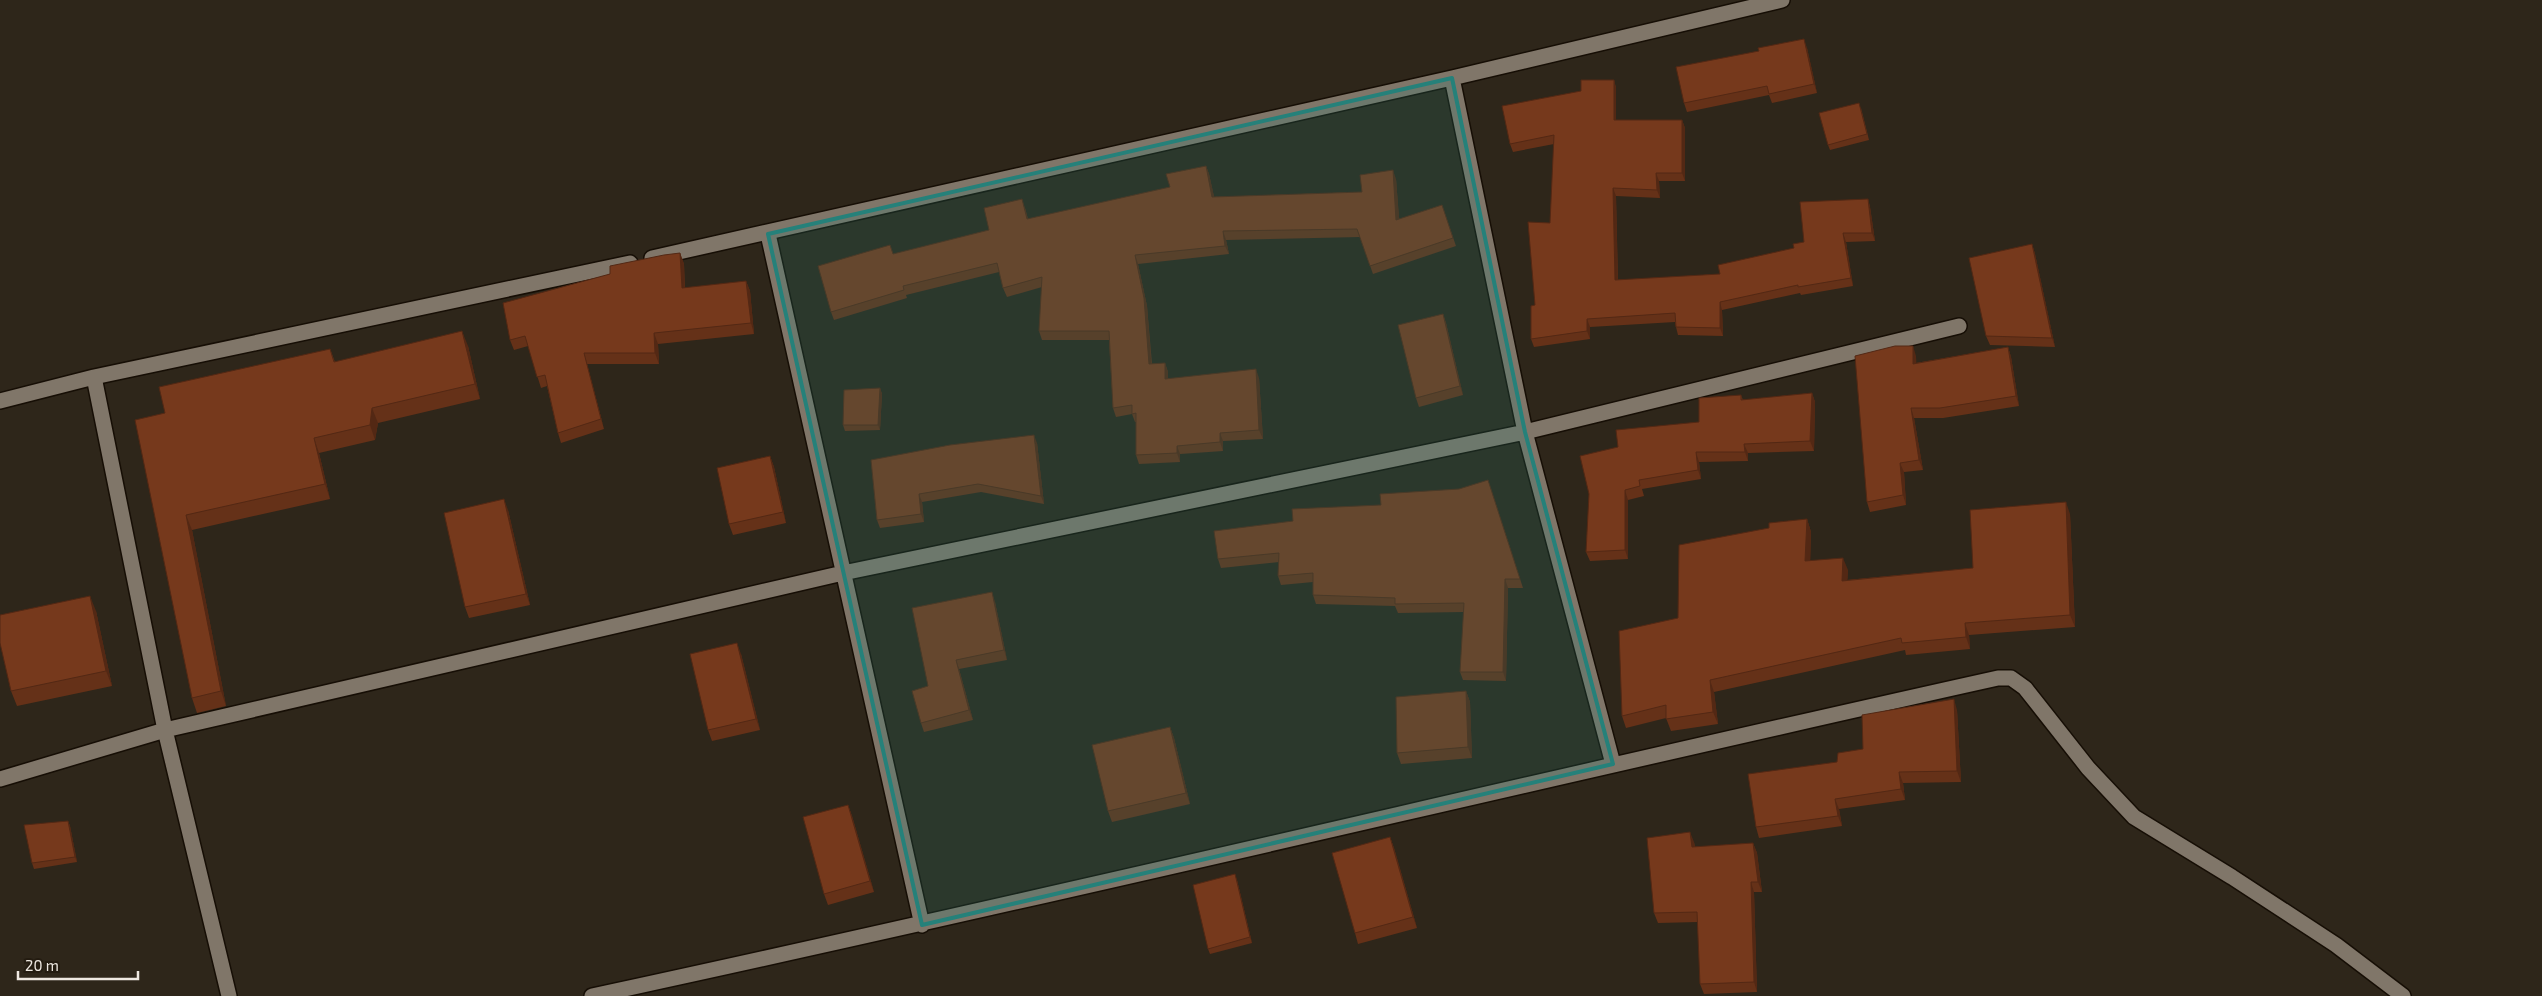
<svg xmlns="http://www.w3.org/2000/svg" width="2542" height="996" font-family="'Exo 2',sans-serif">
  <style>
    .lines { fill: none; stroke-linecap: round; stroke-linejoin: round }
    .minor-casing { stroke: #160e05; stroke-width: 18 }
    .minor { stroke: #807669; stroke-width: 15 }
    .wall { fill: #653118 }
    .shaded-wall { fill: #532814 }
    .building { fill: #76391c; stroke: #532814 }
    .marked { fill: #25817a; fill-opacity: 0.2; stroke: #25817a; stroke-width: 4; stroke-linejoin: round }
  </style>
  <rect width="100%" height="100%" fill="#2e261a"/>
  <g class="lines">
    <defs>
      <path id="minor" d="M1452 78 1525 432 1613 764
        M768 234 922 925
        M652 258 1452 78 1782 0
        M94 377 165 730 229 996
        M0 401 94 377 630 263
        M0 779 165 730 843 573 1525 432 1959 326
        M592 996C1062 895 1529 782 1998 678H2011L2025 688 2088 768 2134 817 2232 877 2336 945 2403 996"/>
    </defs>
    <use href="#minor" class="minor-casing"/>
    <use href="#minor" class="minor"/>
  </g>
  <path class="wall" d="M1807 48 1817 93 1772 103 1769 95 1687 112 1684 103Z
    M1614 80 1616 88V120H1682L1685 128V181H1659L1660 198 1616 196 1618 280 1720 274 1794 248 1804 242 1868 199 1870 207 1875 241 1846 242 1853 286 1801 295 1800 293 1722 310 1723 336 1678 335 1676 327 1675 322 1590 327V339L1534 347 1531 339 1535 305 1550 223 1554 144 1513 152 1510 144 1581 91Z
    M1861 108 1869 140 1830 150 1828 145Z
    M1206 166 1209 174 1214 197 1362 192 1396 179 1399 219 1442 205 1456 246 1373 274 1360 237 1226 240 1229 254 1138 264 1147 306 1152 364 1165 363 1168 372V378H1259L1263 439 1223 441V451L1180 454V462L1139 464 1136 455V422H1135L1132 414 1116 417 1113 408 1109 340H1042L1039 331 1042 287 1007 297 1003 288 999 272 906 295 907 298 834 320 831 312 894 254 989 230 1025 208 1028 219 1170 187Z
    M2032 244 2035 254 2055 347 1990 345 1986 336Z
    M680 253 684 264 685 288 746 281 750 291 754 334 658 344 659 364H587L604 429 561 443 558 433 547 386 541 388 528 346 514 350 510 340 610 274Z
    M1443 314 1446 323 1463 395 1419 407 1416 398Z
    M468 346 480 399 378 423 375 440 319 453 330 499 192 530 226 706 197 713 192 698 165 413 330 349 335 362Z
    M2008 347 2011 357 2019 406 1943 418H1914L1923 470 1904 472 1906 505 1870 512 1867 502 1916 356V363Z
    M880 388 882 394 880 430 845 431 843 425Z
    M1812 393 1815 402 1814 451 1748 453V461L1699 462 1701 479 1642 489 1644 496 1628 500V559L1590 561 1586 552 1618 447 1699 422 1741 395 1743 400Z
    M1037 443 1044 504 981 492 922 502 924 522 880 528 877 520 871 460Z
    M770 456 774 467 786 523 733 535 729 524Z
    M1491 489 1523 588H1508L1506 681 1463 680 1460 672 1464 612 1398 613 1395 606 1316 604 1313 595V582L1281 585 1278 576 1279 562 1221 568 1218 559 1293 521 1381 505Z
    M508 510 530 605 469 618 465 607Z
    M2070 514 2075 627 1969 635 1970 649 1906 655 1905 650 1714 692 1718 724 1671 731 1666 718 1626 728 1622 716 1678 618 1769 528 1807 519 1811 532 1810 561 1848 570 1847 580 1973 568Z
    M995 602 1007 660 959 669 973 720 924 732 921 723 928 686Z
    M96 611 112 686 17 706 11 691Z
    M741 654 760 730 712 741 708 730Z
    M1466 691 1470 702 1472 758 1401 764 1397 753Z
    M1957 710 1961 782 1903 783 1905 800 1839 809 1842 826 1759 838 1756 827 1837 762 1863 749Z
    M1170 727 1174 738 1190 804 1112 822 1108 811Z
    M848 805 852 816 874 892 828 905 824 894Z
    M68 821 70 826 77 862 34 869 32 863Z
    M1390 837 1394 848 1417 928 1358 944 1355 933Z
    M1694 842 1695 847 1753 843 1757 853 1762 892H1754L1757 992 1704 994 1700 984 1698 922 1658 923 1654 913Z
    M1237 880 1252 943 1210 954 1208 949Z"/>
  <path class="shaded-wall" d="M1804 39 1807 48 1817 93 1814 84Z
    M1614 80 1616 88V128L1614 120Z
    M1682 120 1685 128V181L1682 173Z
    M1206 166 1209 174 1216 205 1212 197Z
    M1393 170 1396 179 1400 229 1396 220Z
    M1656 173 1659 181 1660 198 1657 190Z
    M1613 188 1616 196 1618 288 1615 280Z
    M1022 199 1025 208 1030 228 1027 219Z
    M1868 199 1870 207 1875 241 1872 233Z
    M1223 231 1226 240 1229 254 1225 246Z
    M1843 233 1846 242 1853 286 1851 278Z
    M2032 244 2035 254 2055 347 2052 338Z
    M680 253 684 264 685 299 682 288Z
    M1135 255 1138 264 1147 306 1152 372 1149 364Z
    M746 281 750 291 754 334 751 323Z
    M1720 302 1722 310 1723 336 1720 328Z
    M1443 314 1446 323 1463 395 1460 386Z
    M1587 319 1590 327V339L1587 331Z
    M462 331 468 346 480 399 475 384Z
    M654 333 658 344 659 364 655 353Z
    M1913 346 1916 356 1917 373 1913 364Z
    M2008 347 2011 357 2019 406 2016 396Z
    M584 353 587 364 604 429 601 419Z
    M1165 363 1168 372V387L1165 379Z
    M1256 369 1259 378 1263 439 1259 430Z
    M880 388 882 394 880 430 878 425Z
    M1812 393 1815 402 1814 451 1810 441Z
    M372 408 378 423 375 440 370 425Z
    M1911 408 1914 418 1923 470 1919 460Z
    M1220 433 1223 441V451L1220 442Z
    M1034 435 1037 443 1044 504 1041 496Z
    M314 438 319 453 330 499 325 484Z
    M1744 444 1748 453V461L1745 452Z
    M1177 446 1180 454V462L1177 453Z
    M1696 452 1699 462 1701 479 1698 470Z
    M770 456 774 467 786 523 783 512Z
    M1900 463 1904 472 1906 505 1903 495Z
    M1625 490 1628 500V559L1625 550Z
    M919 494 922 502 924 522 921 514Z
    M504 499 508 510 530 605 526 594Z
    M2066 502 2070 514 2075 627 2070 615Z
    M186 515 192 530 226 706 221 691Z
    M1807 519 1811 532 1810 574 1805 561Z
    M1843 558 1848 570 1847 593 1842 581Z
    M1505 579 1508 588 1506 681 1503 672Z
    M992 592 995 602 1007 660 1004 650Z
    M90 596 96 611 112 686 106 671Z
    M1965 623 1969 635 1970 649 1966 637Z
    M737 643 741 654 760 730 756 719Z
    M956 660 959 669 973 720 969 710Z
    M1710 680 1714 692 1718 724 1713 712Z
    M1466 691 1470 702 1472 758 1468 747Z
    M1954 699 1957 710 1961 782 1957 771Z
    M1170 727 1174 738 1190 804 1186 793Z
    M1899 772 1903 783 1905 800 1901 789Z
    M1835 799 1839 809 1842 826 1838 816Z
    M848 805 852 816 874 892 870 881Z
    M68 821 70 826 77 862 75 857Z
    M1690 832 1694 842 1696 857 1692 847Z
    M1390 837 1394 848 1417 928 1413 917Z
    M1753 843 1757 853 1762 892 1758 882Z
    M1235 874 1237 880 1252 943 1250 937Z
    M1751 882 1754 892 1757 992 1754 982Z"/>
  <path class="building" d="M1804 39 1814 84 1769 94 1767 86 1684 103 1676 67 1759 51 1758 48Z
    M1581 80H1614V120H1682V173H1656L1657 190 1613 188 1615 280 1720 274 1718 265 1794 248 1793 244 1804 242 1800 202 1868 199 1872 233H1843L1851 278 1798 287V285L1720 302V328L1676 327 1675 313 1587 319V331L1531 339V306L1535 305 1528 222 1550 223 1554 135 1510 144 1502 106 1581 91Z
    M1859 103 1867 134 1828 145 1819 113Z
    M1206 166 1212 197 1362 192 1360 175 1393 170 1396 220 1442 205 1453 238 1370 266 1357 229 1223 231 1225 246 1135 255 1144 298 1149 364 1165 363V379L1256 369 1259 430 1220 433V442L1177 446V453L1136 455V413L1132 414V405L1113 408 1109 331H1039L1042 277 1003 288 997 263 903 286 904 290 831 312 818 266 890 245 893 254 989 230 984 208 1022 199 1027 219 1170 187 1166 174Z
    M2032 244 2052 338 1986 336 1969 258Z
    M680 253 682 288 746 281 751 323 654 333 655 353H584L601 419 558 433 545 375 537 377 525 336 510 340 503 303 610 274V266L664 255Z
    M1443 314 1460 386 1416 398 1398 325Z
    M462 331 475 384 372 408 370 425 314 438 325 484 186 515 221 691 192 698 135 420 165 413 159 387 330 349 334 362Z
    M1895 346H1913V364L2008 347 2016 396 1940 408H1911L1919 460 1900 463 1903 495 1867 502 1855 356Z
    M880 388 878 425H843L844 390Z
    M1812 393 1810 441 1744 444 1745 452H1696L1698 470 1639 480 1640 486 1625 490V550L1586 552 1589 494 1580 456 1618 447 1616 430 1699 422V398L1741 395V400Z
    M1034 435 1041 496 978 484 919 494 921 514 877 520 871 460 950 445Z
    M770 456 783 512 729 524 717 468Z
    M1488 480 1520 579H1505L1503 672H1460L1464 603 1395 604V598L1313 595V573L1278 576 1279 553 1218 559 1214 531 1293 521 1292 509 1381 505 1380 494 1459 489Z
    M504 499 526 594 465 607 444 513Z
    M2066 502 2070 615 1965 623 1966 637 1902 643 1901 638 1710 680 1713 712 1666 719V705L1622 716 1619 631 1678 618 1679 545 1769 528V523L1807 519 1805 561 1843 558 1842 581 1973 568 1970 510Z
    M992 592 1004 650 956 660 969 710 921 723 912 691 928 686 912 608Z
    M90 596 106 671 11 691 0 643V615Z
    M737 643 756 719 708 730 690 654Z
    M1466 691 1468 747 1397 753 1396 697Z
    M1954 699 1957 771 1899 772 1901 789 1835 799 1838 816 1756 827 1748 774 1837 762 1838 753 1863 749 1862 715Z
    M1170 727 1186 793 1108 811 1092 745Z
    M848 805 870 881 824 894 803 817Z
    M68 821 75 857 32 863 24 825Z
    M1690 832 1692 847 1753 843 1758 882H1751L1754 982 1700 984 1697 912 1654 913 1647 838Z
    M1390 837 1413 917 1355 933 1332 853Z
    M1235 874 1250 937 1208 949 1193 885Z"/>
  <path class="marked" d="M1452 78 1525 432 1613 764 922 925 768 234Z"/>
  <path d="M18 971v8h120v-8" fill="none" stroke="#eee8e1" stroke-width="2.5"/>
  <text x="25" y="971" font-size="15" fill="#eee8e1" stroke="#241c11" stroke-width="4" paint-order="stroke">20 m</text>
</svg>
